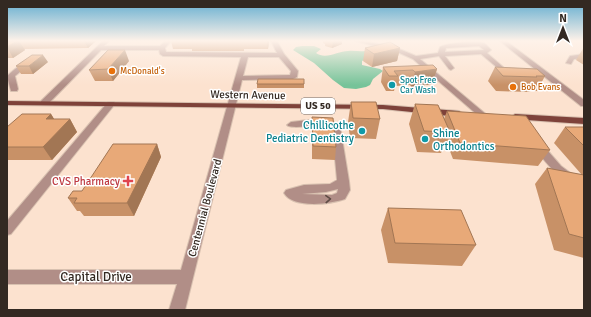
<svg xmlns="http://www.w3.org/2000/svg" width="591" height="317" font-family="Signika,sans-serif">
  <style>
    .forest { fill: #76c399 }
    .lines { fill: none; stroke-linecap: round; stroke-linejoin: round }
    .minor-casing { stroke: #d8c1b0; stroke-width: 2 }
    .major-casing { stroke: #d8c1b0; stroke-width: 2 }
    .minor { fill: #b18e87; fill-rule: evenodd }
    .major { fill: #7e423a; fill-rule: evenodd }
    .wall { fill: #c89167 }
    .shaded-wall { fill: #a27654 }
    .building { fill: #e8a978; stroke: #a27654 }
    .oneway { stroke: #5f4c45 }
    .food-dot { fill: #e8710a; stroke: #fff; stroke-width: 1.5 }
    .culture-dot { fill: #0f9aa8; stroke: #fff; stroke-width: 1.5 }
    .health-dot { fill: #e0444e; stroke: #fff; stroke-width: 1.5 }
    .labels { text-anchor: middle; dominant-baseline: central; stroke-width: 3; stroke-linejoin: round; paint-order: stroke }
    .far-food-label { font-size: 9px; fill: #c56008; stroke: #fff; text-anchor: start }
    .far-culture-label { font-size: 9px; fill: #0d838f; stroke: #fff; text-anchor: start }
    .shield { fill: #fff; stroke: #706964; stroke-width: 1 }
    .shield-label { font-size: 10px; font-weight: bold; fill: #332922 }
    .street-label { font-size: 11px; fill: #332922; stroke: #fff }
    .culture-label { font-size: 11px; fill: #0d838f; stroke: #fff; text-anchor: end }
    .health-label { font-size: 11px; fill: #be3a42; stroke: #fff; text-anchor: end }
    .near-street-label { font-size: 13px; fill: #332922; stroke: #fff }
  </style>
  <rect width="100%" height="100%" fill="#fce2cf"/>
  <path class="forest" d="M302 46H314L321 49 316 53C326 60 338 51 348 51 354 50 359 52 365 51L366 59 362 61V65L380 69 383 71 373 79 370 85 366 87 356 89 344 88 333 80 314 63 293 50 296 47Z"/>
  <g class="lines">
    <defs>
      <path id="minor" d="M103 41H109L104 46H160L165 41H171L165 48 166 52 277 53 271 41H277L284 54 298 71 297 77 293 79 242 80 185 310H169L177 284H7V270H181L241 57 163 56 160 54 159 50H101L47 105H41V101ZM248 57H279L291 71 290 75 243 76Z
        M355 41H364L397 48 416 56 438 53 440 47C446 43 477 40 484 43 487 45 489 48 491 50L487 53 503 67V69H499L481 54 445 56 454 68 451 70 449 69 439 56 420 59 488 116 484 119 481 118 413 59 395 51ZM479 46 484 50 445 52 446 48Z
        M500 41H506L584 100V106H581Z
        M584 54V58L574 59 571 64 566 63 570 56Z
        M27 61 32 62 15 76 18 89 17 91H11L7 76 15 69Z
        M108 102H114L115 104 11 234 7 235V221Z
        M308 120H325L339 124 340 126 349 181 350 190 345 199C331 204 293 209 284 193L286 190 304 185 330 184 337 180 332 127C320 123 292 130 287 125L291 122ZM338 189 337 193 332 195 302 194 326 192Z
        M538 142 541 143 561 166 573 175 584 181V189C561 182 546 164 533 145Z"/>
      <path id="major" d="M7 101 383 105 459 111 463 114 459 117 383 109 7 105Z
        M515 114 584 118V124L512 119 511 117Z"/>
    </defs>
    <use href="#minor" class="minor-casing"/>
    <use href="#major" class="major-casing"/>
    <use href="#minor" class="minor"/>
    <use href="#major" class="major"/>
  </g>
  <path class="wall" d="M7 41H96L88 48 24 49 25 50 13 58H7Z
    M171 41H269L268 49H244V51H192V49H173Z
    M323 41H342V44L332 48 325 46V44L323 43Z
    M584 47V65L576 60Z
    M365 48H400L397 61 372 67 363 61Z
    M129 61 113 81H95L89 70Z
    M48 62 33 74H21L16 66Z
    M383 67 437 69 432 84 411 87 410 85 395 86 394 91H386L381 82Z
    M495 67 545 76 537 91H530L529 92 496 91 488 81Z
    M304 79V88H257V84Z
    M351 102 380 119 376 139 350 138 348 122Z
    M415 104 444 119 447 111 550 150 538 166 453 159 446 141 441 153 417 152 409 124Z
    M51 114 54 119H70L77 132 52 160H7V127Z
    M312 117 336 147 335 160 312 159Z
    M565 127H584V258L554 250 535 184 547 168 582 175 554 143Z
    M157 144 161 157 134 216H84L80 211H77L68 198 82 191Z
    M388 208 476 245 462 266 388 263 381 230Z"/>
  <path class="shaded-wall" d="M17 41H19L25 50 13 58 7 47Z
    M84 41H96L88 48Z
    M267 41H269L268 49Z
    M333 41H342V44L332 48Z
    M400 48 397 61 372 67 374 54Z
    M125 50 129 61 113 81 108 69Z
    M43 55 48 62 33 74 29 66Z
    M437 69 432 84 411 87 415 72Z
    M51 114 59 127 46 119Z
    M70 119 77 132 52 160 43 147Z
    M157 144 161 157 134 216 127 203Z"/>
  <path class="building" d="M7 41H17L7 47Z
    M390 42 400 48 374 54 365 48Z
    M108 50H125L108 69 89 70Z
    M32 55H43L29 66H16Z
    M433 65 437 69 415 72 413 70 394 71 398 76H389L383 67Z
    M495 67 537 69 545 76H536L537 77 503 76Z
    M258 79H304V84H257Z
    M351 102H376L380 119 353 118Z
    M415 104 438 105 450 132 424 131Z
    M447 111 526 116 550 150 460 143Z
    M22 114H51L46 119H70L43 147H7V127Z
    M312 117 333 118 336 147 313 146Z
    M565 127H584V146Z
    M113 144H157L127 203H74L77 198H68L73 191H82Z
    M547 168 584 175V238L569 234Z
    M388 208 461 210 476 245 395 243Z"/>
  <defs><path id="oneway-chevron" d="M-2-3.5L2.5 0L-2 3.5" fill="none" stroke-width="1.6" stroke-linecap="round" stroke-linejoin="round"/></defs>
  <use class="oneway" href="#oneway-chevron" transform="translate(328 199) rotate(-3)"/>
  <linearGradient id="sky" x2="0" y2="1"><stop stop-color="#5facd0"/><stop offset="0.48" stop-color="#fef2e9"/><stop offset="1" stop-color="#fef2e9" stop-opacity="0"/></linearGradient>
  <rect width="591" height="85" fill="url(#sky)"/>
  <g class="food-dot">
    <circle cx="112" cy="71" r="4"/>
    <circle cx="513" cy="87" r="4"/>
  </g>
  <g class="culture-dot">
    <circle cx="392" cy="85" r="4"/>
    <circle cx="362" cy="131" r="4"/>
    <circle cx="425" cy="139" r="4"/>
  </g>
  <path class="health-dot" d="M126 175h4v4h4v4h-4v4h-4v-4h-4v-4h4z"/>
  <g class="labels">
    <g class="far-food-label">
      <text x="120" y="71">McDonald's</text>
      <text x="521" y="87">Bob Evans</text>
    </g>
    <g class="far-culture-label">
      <text x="400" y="80">Spot Free<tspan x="400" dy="10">Car Wash</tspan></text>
    </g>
    <rect class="shield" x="301" y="98" width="34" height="16" rx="3"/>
    <g class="shield-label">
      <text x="318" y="106">US 50</text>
    </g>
    <g class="street-label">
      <text transform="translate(248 95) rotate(1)">Western Avenue</text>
      <text transform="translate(205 208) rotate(-75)">Centennial Boulevard</text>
    </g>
    <g class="culture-label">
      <text x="354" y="125">Chillicothe<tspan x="354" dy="13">Pediatric Dentistry</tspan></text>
      <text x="433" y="133" text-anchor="start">Shine<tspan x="433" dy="13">Orthodontics</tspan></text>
    </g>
    <g class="health-label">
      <text x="120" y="181">CVS Pharmacy</text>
    </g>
    <g class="near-street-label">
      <text x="96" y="277">Capital Drive</text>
    </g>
  </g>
  <rect width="591" height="317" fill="none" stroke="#332922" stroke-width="16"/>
  <g transform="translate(563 28)" stroke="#ffffff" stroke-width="3" paint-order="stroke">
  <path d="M0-3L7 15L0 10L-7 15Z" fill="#332922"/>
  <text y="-6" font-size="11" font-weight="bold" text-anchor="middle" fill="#332922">N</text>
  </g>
</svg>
